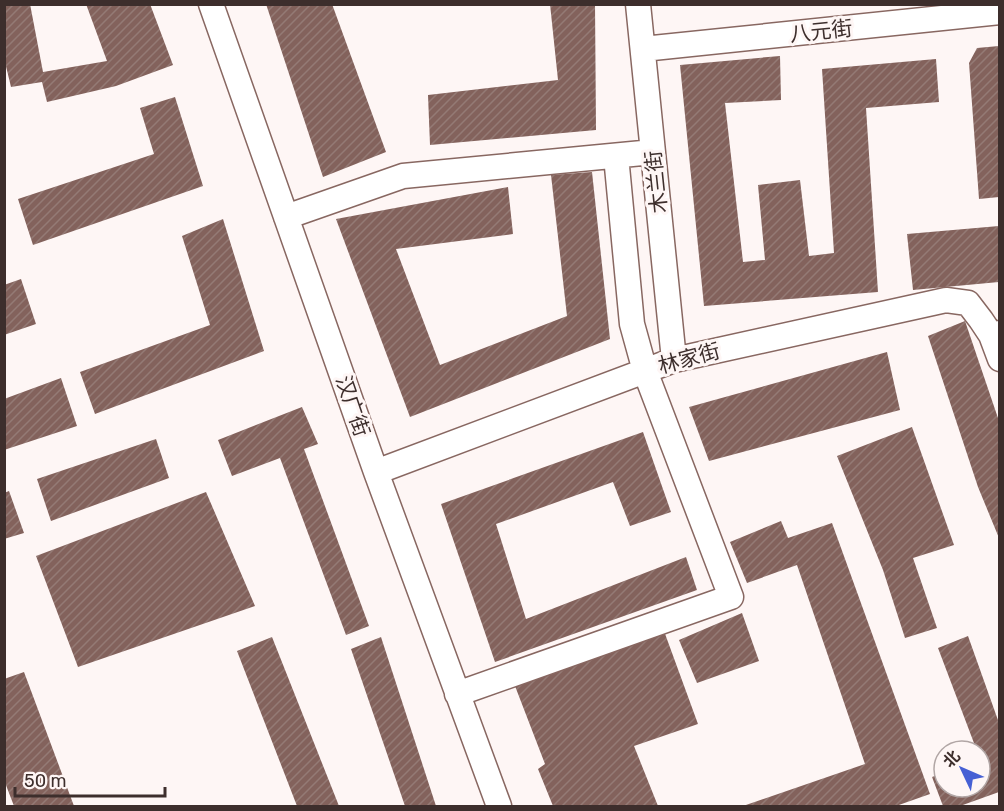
<svg xmlns="http://www.w3.org/2000/svg" width="1004" height="811" font-family="Rubik,'Noto Sans SC',sans-serif">
  <style>
    .building { fill: url(#building-hatch) }
    .lines { fill: none; stroke-linecap: round; stroke-linejoin: round }
    .minor-casing { stroke: #886761; stroke-width: 27 }
    .minor { stroke: #fff; stroke-width: 24 }
    .labels { text-anchor: middle; dominant-baseline: central; stroke-width: 6; stroke-linejoin: round; paint-order: stroke }
    .street-label { font-size: 21px; fill: #3d2e2c; stroke: #fef6f5 }
  </style>
  <defs>
    <pattern id="building-hatch" width="6" height="6" patternUnits="userSpaceOnUse" patternTransform="scale(1.5)"><rect width="6" height="6" fill="#83625c"/><path d="M-1 1l2-2M0 6l6-6M5 7l2-2" fill="none" stroke="#947a75"/></pattern>
  </defs>
  <rect width="100%" height="100%" fill="#fef6f5"/>
  <path class="building" d="M4 4H30L43 72 107 61 86 4H150L173 65 116 86 47 102 42 82 11 87 4 58Z
    M266 4H332L386 152 323 177Z
    M550 4H595L596 130 430 145 428 95 558 80Z
    M999 46V197L979 199 969 63 977 48Z
    M780 56 781 100 725 103 743 262 765 260 758 185 800 180 809 256 834 253 822 69 936 59 939 102 866 108 878 292 704 306 680 65Z
    M175 97 203 186 33 245 18 199 154 154 140 108Z
    M592 172 610 339 410 417 336 219 508 187 513 234 396 249 440 365 567 316 551 175Z
    M223 219 264 351 95 414 80 372 210 325 182 236Z
    M999 226V282L913 290 907 234Z
    M21 279 36 324 4 335V285Z
    M965 321 999 421V538L978 487 928 336Z
    M887 352 900 410 709 461 689 407Z
    M61 378 77 426 4 450V399Z
    M302 407 318 444 304 449 369 626 346 635 280 458 232 476 218 440Z
    M912 427 954 545 913 558 937 628 905 638 883 570 837 456Z
    M643 432 671 512 630 526 613 482 496 524 526 619 686 557 697 590 495 662 441 504Z
    M156 439 169 478 51 521 37 479Z
    M9 491 24 533 4 539V493Z
    M206 492 255 606 78 667 36 556Z
    M781 521 788 538 832 523 930 794 896 806H743L865 764 797 565 747 583 730 542Z
    M742 613 759 661 697 683 679 640Z
    M664 631 698 724 634 746 658 806H553L538 769 545 764 515 686Z
    M968 636 999 723V792L960 806H943L932 777 944 772V787H980V751H977L938 648Z
    M272 637 339 806H297L237 651Z
    M381 637 436 806H405L351 649Z
    M24 672 74 806H14L4 780V679Z"/>
  <g class="lines">
    <defs>
      <path id="minor" d="M211 4 376 472 499 806
        M638 4 674 360
        M643 49 1000 12
        M286 217 403 176 653 152
        M991 335 1000 359
        M376 472 674 360 946 300 968 303 981 320 991 335 1000 333
        M457 694 731 597 645 371 632 324 616 156"/>
    </defs>
    <use href="#minor" class="minor-casing"/>
    <use href="#minor" class="minor"/>
  </g>
  <g class="labels">
    <g class="street-label">
      <text transform="translate(821 31) rotate(-6)">八元街</text>
      <text transform="translate(656 182) rotate(-96)">木兰街</text>
      <text transform="translate(689 358) rotate(-15)">林家街</text>
      <text transform="translate(353 406) rotate(71)">汉广街</text>
    </g>
  </g>
  <rect width="1004" height="811" fill="none" stroke="#3d2e2c" stroke-width="12"/>
  <g transform="translate(962 769) rotate(314)"><circle r="28" fill="#fef6f5" stroke="#b1a6a5" stroke-width="1.5"/>
  <path d="M0-4.5L10 22L0 15L-10 22Z" fill="#4660d4"/>
  <text y="-9" font-size="16" font-weight="bold" text-anchor="middle" fill="#3d2e2c">北</text>
  </g>
  <path d="M15 787v9h150v-9" fill="none" stroke="#3d2e2c" stroke-width="3"/>
  <text x="24" y="787" font-size="18" fill="#3d2e2c" stroke="#fef6f5" stroke-width="4.5" paint-order="stroke">50 m</text>
</svg>
